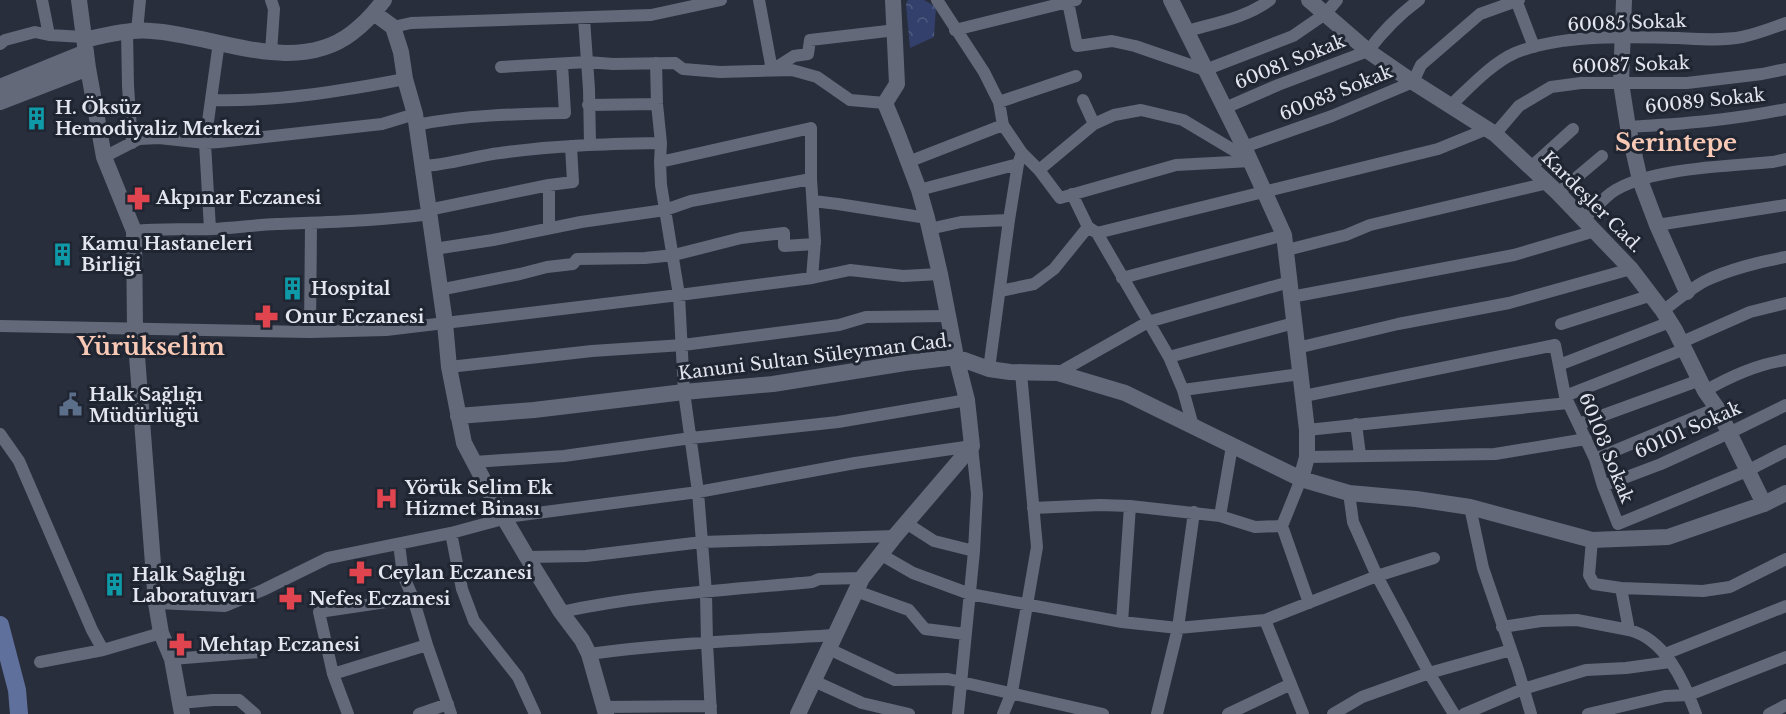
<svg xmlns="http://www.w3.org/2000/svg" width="1786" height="714" font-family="'Libre Baskerville',serif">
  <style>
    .park { fill: url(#park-crowns) }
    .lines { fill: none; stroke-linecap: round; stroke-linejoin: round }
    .minor { stroke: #636979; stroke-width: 12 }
    .tertiary { stroke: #636979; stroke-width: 16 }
    .secondary { stroke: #60709c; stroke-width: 18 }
    .labels { text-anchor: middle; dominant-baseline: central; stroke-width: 6; stroke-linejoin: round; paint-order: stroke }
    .street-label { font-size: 18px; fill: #e3e6ef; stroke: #202532 }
    .poi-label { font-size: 18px; font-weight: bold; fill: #e3e6ef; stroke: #202532; text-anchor: start }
    .district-label { font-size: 24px; font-weight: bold; fill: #f8c9b5; stroke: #202532 }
  </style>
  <defs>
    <pattern id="park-crowns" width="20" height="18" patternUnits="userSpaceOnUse" patternTransform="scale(1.5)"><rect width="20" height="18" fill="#33406b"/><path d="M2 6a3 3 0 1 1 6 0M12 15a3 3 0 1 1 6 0" fill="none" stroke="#505c80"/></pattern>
  </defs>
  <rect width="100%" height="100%" fill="#292e3c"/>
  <path class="park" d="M908 0H924L936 7 934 37 910 48 906 4Z"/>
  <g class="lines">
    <path class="minor" d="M42 0 49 35
      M271 0 274 9 271 52
      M759 0 772 70 794 56 808 54 810 40 896 30
      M937 0 984 72 999 102 1003 125 1022 153 1039 170 1060 198 1176 165 1251 161
      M1516 0 1534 47
      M1068 2 1077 46 1112 41 1135 46 1205 70 1293 36 1325 14 1337 0
      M584 19 589 89 590 145
      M393 27 411 23 651 15 721 0
      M955 30 1076 0
      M127 31 128 86 132 143
      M137 31 140 0
      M1187 31C1215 23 1246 18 1270 0
      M0 44 5 40 35 32 49 35 84 37
      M656 63 657 104 661 143 660 162 661 185 679 295 684 392 698 492 706 593 707 643 711 714
      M501 67 587 62 613 64 675 63 683 69 720 72 792 70 817 77 850 100 885 103
      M211 100C276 102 342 91 405 79
      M1083 100 1094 124
      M999 102 1076 76
      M588 105 657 104
      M1451 105C1469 88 1492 63 1515 53 1562 34 1628 37 1678 38 1699 39 1722 41 1742 37 1757 34 1772 28 1786 23
      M1225 108 1278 85 1368 51C1383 31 1400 14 1419 0
      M416 125C465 115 514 114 565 113L562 64
      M1628 127C1681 124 1734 120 1786 109
      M1495 134 1519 106 1551 87 1581 83H1687L1762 74 1786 69
      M1244 147 1332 116 1413 82 1421 65 1480 14 1519 0
      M104 157 139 139 159 138 205 143 219 142 382 124 415 114
      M660 162 811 128V179L815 241 812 278
      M908 162 1003 125
      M423 166C449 165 475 156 500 153 554 145 608 144 661 143
      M1531 167 1573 129
      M1039 170 1094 124 1114 115 1141 110 1183 120 1250 160
      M549 185V228
      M919 190 1018 164
      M1558 193 1602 156
      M1072 194 1088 227 1097 233 1169 357 1183 390 1193 426
      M813 201 838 204 927 218
      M428 210 549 185 573 182 571 146
      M1584 219C1593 210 1601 201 1611 193 1645 168 1730 166 1773 162L1786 159
      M1657 225 1786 205
      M210 229 205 143 219 42
      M929 229 961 222 1009 220
      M134 231C160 228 186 230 212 229 234 228 255 225 277 224 328 222 379 221 429 214
      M1097 233 1438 149 1487 129
      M434 249 493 240 581 222 665 210 691 201 811 179
      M1287 250 1346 235 1370 225 1548 183
      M1122 278 1284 235
      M439 290 520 274 547 267 573 264 577 259 645 258 674 255 741 238 784 233V246L815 244
      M1000 291 1034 284 1054 269 1088 227
      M1291 297 1514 255 1595 231
      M1663 311C1677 300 1690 289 1705 281 1727 270 1762 261 1786 257
      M1561 324 1652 295
      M0 326 310 332 386 330 679 295 812 278 850 270 903 276 940 274
      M310 332 311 224
      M1682 342 1750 312 1786 303
      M1297 348 1398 324 1509 303 1631 269
      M1169 357 1294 323
      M1559 365 1670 322
      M449 367 592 351 683 345 839 325 866 317 948 316
      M989 369 1009 220 1018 164 1022 153
      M1058 373 1148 322 1289 282
      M1183 390 1300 374
      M1705 391C1729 377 1758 364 1786 360
      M1304 396 1555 345 1565 396 1595 459 1603 486 1618 524 1747 471 1786 451
      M1565 396 1685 349
      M1356 424 1360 455
      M1579 424 1700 380
      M1307 430 1568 403
      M0 434 19 461 92 630 103 650
      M1307 457 1495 454 1586 439
      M1595 459 1717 408
      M474 462 564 456 691 438 838 422 967 400
      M1301 479 1282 526 1309 603
      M1603 486 1661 464 1729 433 1786 405
      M1349 493 1353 522 1377 576 1429 673 1454 714
      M1470 507 1483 568 1518 670 1531 714
      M1033 508 1100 505 1130 506 1220 516 1255 527 1282 526
      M1220 516 1232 446
      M906 523 934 541 974 551
      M451 533 462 589 474 621 518 677 535 714
      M1592 540 1589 575 1594 584 1621 588 1629 630C1665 639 1684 681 1696 714
      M399 544 403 575 413 598 427 645 451 714
      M880 554 913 573 970 594 1122 622 1178 628 1265 620 1377 576 1434 558
      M527 557 586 556 702 542 895 536
      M1621 588 1703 591 1730 587 1786 559
      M856 591 909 610 925 629 965 634
      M156 603 225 606 263 590 328 558 451 533 514 516 698 492 855 463 972 446 977 494 974 551 958 714
      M561 612C644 594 728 590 812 582L819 579 862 578
      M1265 620 1303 714
      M1122 622 1130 506
      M1502 627 1541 621 1577 620 1629 630
      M829 649 895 680 948 679 1103 714
      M589 654C670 643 753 640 835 635
      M1665 654 1786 606
      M172 659 260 652
      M40 662 103 650 161 633
      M333 674 427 645
      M814 681 862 703 909 714
      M180 703 213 700H239L255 714
      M603 707 711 706
      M348 714 333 674 319 612 413 598
      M419 714 448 704
      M1003 714 1012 692 1037 547 1021 373
      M1157 714 1178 628 1194 512
      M1228 714 1291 684
      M1333 714 1362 697 1429 673 1511 650
      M1464 714 1523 689 1586 670 1626 668 1670 662
      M1588 714 1665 696 1689 695 1786 657
      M1769 714 1786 705"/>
    <path class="tertiary" d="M79 0 88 68 104 157 134 231 135 330 156 603 161 633 172 659 182 714
      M1171 0 1244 147 1284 235 1307 430V457L1301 479
      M1309 0 1368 51 1413 82 1495 134 1558 193 1631 269 1663 311 1675 330 1705 391 1717 408 1764 504
      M1624 0 1621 83 1628 127 1640 180 1657 225 1687 292
      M374 13 393 27 401 52 405 79 415 114 445 323 449 367 464 443 497 506 527 557 561 612 582 640 589 654 606 714
      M84 40C106 35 129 29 152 31 215 35 295 77 352 33 364 24 375 12 384 0
      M0 87 86 52
      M0 102 88 68
      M458 416 534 410 684 392 773 384 905 363 956 357 989 369 1010 372 1058 373 1125 393 1301 479 1349 493 1416 499 1470 507 1592 540 1668 537 1764 504 1786 493
      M798 714 862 578 895 536 972 446 967 400 956 357 940 274 927 218 919 190 897 132 885 103 897 84 893 0"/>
    <path class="secondary" d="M0 625 17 690 19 714"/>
  </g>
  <defs>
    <symbol id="building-bare" viewBox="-9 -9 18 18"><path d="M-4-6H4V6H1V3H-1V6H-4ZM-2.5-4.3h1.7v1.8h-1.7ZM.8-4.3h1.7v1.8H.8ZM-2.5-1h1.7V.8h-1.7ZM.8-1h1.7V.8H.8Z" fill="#0f9aa8" stroke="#202532" stroke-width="2.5" paint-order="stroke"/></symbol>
    <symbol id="pharmacy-bare" viewBox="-9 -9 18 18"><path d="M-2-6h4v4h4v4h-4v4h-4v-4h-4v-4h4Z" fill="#e0444e" stroke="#202532" stroke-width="2.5" paint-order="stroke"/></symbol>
    <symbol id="civic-bare" viewBox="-9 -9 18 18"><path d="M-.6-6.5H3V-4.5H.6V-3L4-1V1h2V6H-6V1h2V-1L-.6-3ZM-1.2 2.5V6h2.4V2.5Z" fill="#5c6f8a" stroke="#202532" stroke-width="2.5" paint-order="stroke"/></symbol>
    <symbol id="hospital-bare" viewBox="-9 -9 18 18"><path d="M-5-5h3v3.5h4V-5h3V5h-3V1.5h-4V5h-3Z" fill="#e0444e" stroke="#202532" stroke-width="2.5" paint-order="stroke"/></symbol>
  </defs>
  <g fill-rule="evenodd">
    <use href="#building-bare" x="20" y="102" width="33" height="33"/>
    <use href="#pharmacy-bare" x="122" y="182" width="33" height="33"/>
    <use href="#building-bare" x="46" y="238" width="33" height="33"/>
    <use href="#building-bare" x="276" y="272" width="33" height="33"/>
    <use href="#pharmacy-bare" x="250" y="300" width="33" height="33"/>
    <use href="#civic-bare" x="54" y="388" width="33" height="33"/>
    <use href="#hospital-bare" x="370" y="482" width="33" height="33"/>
    <use href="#pharmacy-bare" x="344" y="556" width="33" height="33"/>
    <use href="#building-bare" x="98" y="568" width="33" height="33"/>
    <use href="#pharmacy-bare" x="274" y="582" width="33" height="33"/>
    <use href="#pharmacy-bare" x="164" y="628" width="33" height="33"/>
  </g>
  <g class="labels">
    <g class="street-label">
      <text transform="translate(1627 23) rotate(-2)">60085 Sokak</text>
      <text transform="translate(1290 62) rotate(-22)">60081 Sokak</text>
      <text transform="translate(1631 65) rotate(-2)">60087 Sokak</text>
      <text transform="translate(1336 93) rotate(-22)">60083 Sokak</text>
      <text transform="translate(1705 101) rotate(-6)">60089 Sokak</text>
      <text transform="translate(1592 202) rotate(45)">Kardeşler Cad.</text>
      <text transform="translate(815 357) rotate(-7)">Kanuni Sultan Süleyman Cad.</text>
      <text transform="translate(1688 430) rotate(-24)">60101 Sokak</text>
      <text transform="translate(1606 448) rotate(68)">60103 Sokak</text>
    </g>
    <g class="poi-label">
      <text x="55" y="108">H. Öksüz<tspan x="55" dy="21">Hemodiyaliz Merkezi</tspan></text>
      <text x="156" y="198">Akpınar Eczanesi</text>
      <text x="81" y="244">Kamu Hastaneleri<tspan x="81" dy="21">Birliği</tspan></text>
      <text x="311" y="289">Hospital</text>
      <text x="285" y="317">Onur Eczanesi</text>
      <text x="89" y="395">Halk Sağlığı<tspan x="89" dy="21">Müdürlüğü</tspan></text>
      <text x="405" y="488">Yörük Selim Ek<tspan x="405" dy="21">Hizmet Binası</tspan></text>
      <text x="378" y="573">Ceylan Eczanesi</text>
      <text x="132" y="575">Halk Sağlığı<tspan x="132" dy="21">Laboratuvarı</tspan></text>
      <text x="309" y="599">Nefes Eczanesi</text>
      <text x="199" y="645">Mehtap Eczanesi</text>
    </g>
    <g class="district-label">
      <text x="1676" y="142">Serintepe</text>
      <text x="151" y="346">Yürükselim</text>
    </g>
  </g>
</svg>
